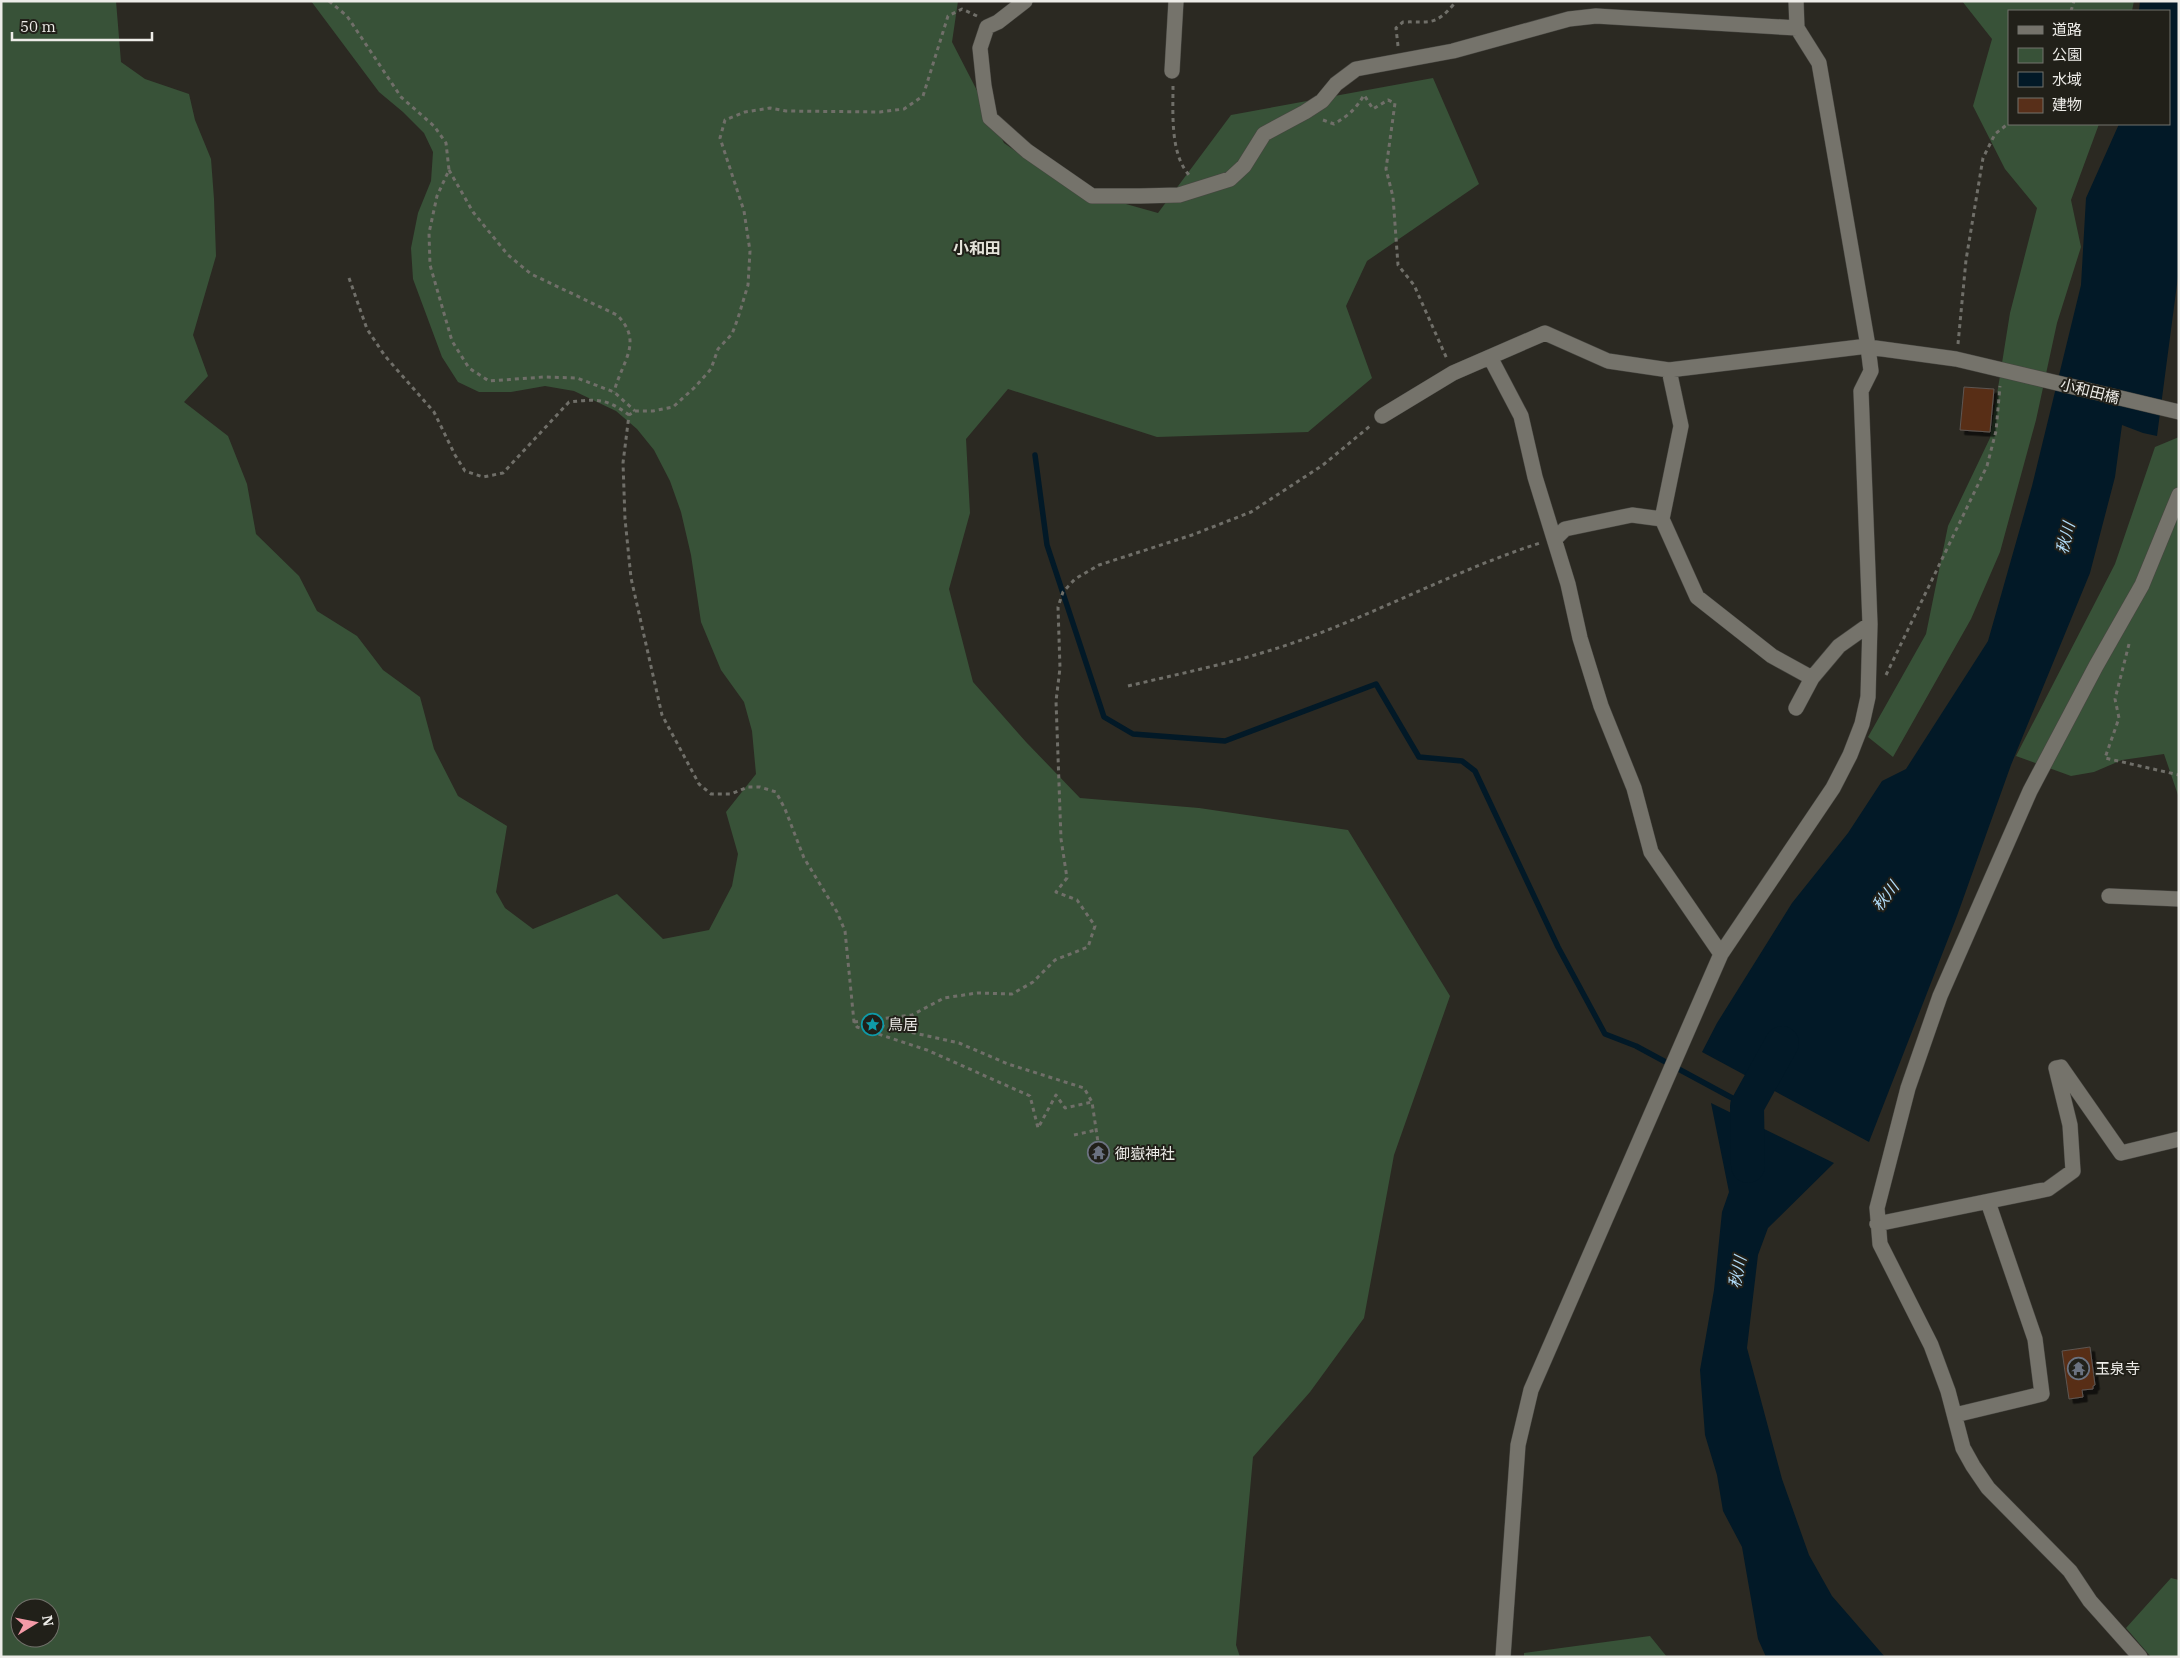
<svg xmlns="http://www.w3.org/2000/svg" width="2180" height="1658" font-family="'IBM Plex Serif','Noto Sans JP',serif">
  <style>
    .green { fill: #385238; fill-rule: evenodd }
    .water { fill: #021927 }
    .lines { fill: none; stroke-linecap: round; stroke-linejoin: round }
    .stream { stroke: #021927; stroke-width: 5.5 }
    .river { stroke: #021927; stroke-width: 34 }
    .building { fill: #582f19; stroke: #5d5551; filter: url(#shadow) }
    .minor-casing { stroke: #474641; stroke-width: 16 }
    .path { stroke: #706f69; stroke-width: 3; stroke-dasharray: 4 4; stroke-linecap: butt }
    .minor { stroke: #75736b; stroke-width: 15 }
    .labels { text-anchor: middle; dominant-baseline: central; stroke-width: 4; stroke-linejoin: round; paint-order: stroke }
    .street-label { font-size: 15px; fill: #edece8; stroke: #212019 }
    .poi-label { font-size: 15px; fill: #edece8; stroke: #212019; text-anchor: start }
    .neighbourhood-label { font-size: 16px; font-weight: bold; fill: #e5e3da; stroke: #212019 }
    .water-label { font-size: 16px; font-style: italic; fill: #b1dcf8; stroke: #212019 }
  </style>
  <defs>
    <filter id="shadow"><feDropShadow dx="4.5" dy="4.5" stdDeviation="0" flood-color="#0009"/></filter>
  </defs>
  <rect width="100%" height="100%" fill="#2b2922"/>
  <path class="green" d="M1 1H116L121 62 145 79 189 94 195 120 211 159 214 199 216 256 193 335 208 376 184 402 228 436 247 484 256 534 299 576 317 611 357 636 383 670 420 697 434 749 458 796 507 826 496 892 505 908 533 929 617 894 663 939 709 930 732 886 738 854 726 812 756 774 752 731 744 702 721 670 701 622 691 555 681 512 670 481 654 450 637 429 616 411 574 391 545 386 511 392H479L458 382 442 357 413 279 411 248 418 213 431 181 433 152 424 133 403 112 379 92 311 1H958L952 42 1004 143 1069 188 1158 213 1231 115 1433 78 1479 184 1367 261 1346 306 1372 378 1308 432 1157 437 1008 389 966 439 970 513 949 589 973 682 1026 742 1080 798 1199 808 1348 830 1450 996 1394 1155 1364 1318 1310 1392 1253 1457 1236 1645 1240 1657H1ZM20 1608H50V1638H20Z
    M1962 1H2134L2132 11H2009V124H2099L2071 200 2081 247 2057 323 2036 420 2000 552 1971 619 1893 757 1868 737 1926 634 1948 526 1990 438 2010 313 2037 208 2005 169 1973 106 1992 39Z
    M2179 437V798L2164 754 2122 760 2094 772 2071 776 2016 756 2115 564 2155 447Z
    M2171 1578 2179 1580V1657H2151L2126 1628Z
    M1650 1636 1667 1657H1524V1653Z"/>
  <path class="water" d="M2140 1H2179V269L2157 436 2143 433 2122 425 2115 477 2090 573 2011 765 1957 916 1869 1142 1702 1052 1717 1023 1792 903 1848 833 1882 781 1906 769 1988 641 2032 486 2081 285 2086 198 2119 124H2169V11H2139Z
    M1711 1103 1834 1163 1768 1228 1758 1255 1747 1348 1782 1479 1809 1555 1832 1596 1885 1657H1766L1758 1639 1742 1547 1723 1511 1717 1475 1705 1435 1700 1370 1714 1290 1722 1212 1729 1192Z"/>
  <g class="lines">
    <path class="stream" d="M1035 455 1047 545 1104 717 1133 734 1225 741 1376 684 1419 757 1462 761 1475 771 1558 947 1605 1034 1636 1046 1747 1106"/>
    <path class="river" d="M1748 1166 1747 1106 1782 1043"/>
  </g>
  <path class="building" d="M1964 387 1994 389 1990 432 1960 430Z
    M2090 1347 2095 1385 2093 1386V1389L2082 1390 2083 1397 2069 1399 2062 1351Z"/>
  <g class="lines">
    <defs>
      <path id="minor" d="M1025 1 998 22 987 27 980 48 984 86 990 118 1027 151 1092 196H1140L1179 195 1230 179 1244 166 1264 134 1305 112 1322 101 1336 84 1356 69 1453 51 1569 19 1596 16 1797 28
        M1172 71 1176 1
        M1490 357 1521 416 1535 477 1568 584 1580 638 1601 706 1634 788 1651 852 1721 954
        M1669 370 1681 426 1662 519 1697 597 1772 656 1812 678 1839 646 1870 624
        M1382 416 1453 373 1545 333 1608 361 1669 370 1868 346 1819 63 1797 28 1796 1
        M1555 539 1565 529 1632 515 1662 519
        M1796 708 1812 678
        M2109 896 2179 899
        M1877 1224 2048 1189 2073 1171 2070 1125 2056 1068 2061 1067 2121 1153 2179 1139
        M1955 1415 2042 1394 2035 1339 1988 1202
        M1503 1657 1518 1445 1531 1390 1721 954 1833 788 1850 755 1862 724 1868 697 1870 624 1861 391 1871 371 1868 347 1956 359 2179 412
        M2140 1657 2090 1601 2070 1571 1988 1488 1973 1466 1963 1448 1948 1391 1931 1345 1880 1244 1877 1208 1908 1088 1940 996 2030 791 2096 666 2142 585 2179 495"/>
    </defs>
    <use href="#minor" class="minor-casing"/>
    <path class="path" d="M329 1 347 16 401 97 434 126 446 143 449 170 437 196 429 233 430 265 452 341 469 368 489 381 544 377 577 378 614 392 635 411
      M2071 11 2074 1
      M977 16 962 9 948 16 923 96 904 109 880 112 786 111 770 108 745 112 725 120 720 138 744 211 750 251 748 285 738 318 732 334 718 349 711 369 694 388 673 407 653 411H635L629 415 623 463 625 519 631 578 662 715 699 784 711 794H731L748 787H760L776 792 785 809 804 858 837 912 845 931 854 1022 857 1027 927 1050 1030 1096 1038 1128 1056 1095 1065 1108 1092 1102
      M1398 46 1396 28 1403 22C1430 21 1434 27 1454 4V1
      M1173 86C1173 114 1170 155 1190 176
      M1323 120 1334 124C1348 116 1356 109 1364 95L1373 109 1388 100 1395 103 1386 169 1393 197 1398 265 1414 285 1447 359
      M449 170 473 212 508 255 531 274 617 315C644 342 622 361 614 392
      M349 278 367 329 385 356 434 412 455 455 465 471 483 477 503 473 569 402C597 399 606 398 629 415
      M1958 344 1966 260 1983 158 1995 134 2009 123
      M2129 644 2115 699 2119 718 2105 758 2179 775
      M1886 675 1987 466 1996 431 2000 386
      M1128 686C1187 672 1247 660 1304 639 1384 610 1459 569 1540 543
      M854 1022 912 1015 944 998 977 993 1012 994 1033 982 1055 960 1088 947 1095 926 1077 900 1056 892 1067 878 1061 839 1056 701 1060 668 1058 607 1063 592 1075 579 1099 565 1192 535 1251 512 1323 465 1370 426
      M865 1022 959 1043 1008 1064 1084 1088 1092 1102 1099 1149
      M1074 1135 1096 1130"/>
    <use href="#minor" class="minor"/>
  </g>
  <defs>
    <symbol id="sight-ring" viewBox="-11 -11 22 22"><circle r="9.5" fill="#212019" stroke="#0f9aa8" stroke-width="1.5"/><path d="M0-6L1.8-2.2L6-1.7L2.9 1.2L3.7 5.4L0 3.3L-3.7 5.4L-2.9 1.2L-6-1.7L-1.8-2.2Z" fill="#0f9aa8"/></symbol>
    <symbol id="temple-ring" viewBox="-11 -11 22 22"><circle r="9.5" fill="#212019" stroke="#6b7280" stroke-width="1.5"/><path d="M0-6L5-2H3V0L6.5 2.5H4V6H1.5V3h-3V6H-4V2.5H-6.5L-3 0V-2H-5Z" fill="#6b7280"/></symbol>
  </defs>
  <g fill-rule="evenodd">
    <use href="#sight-ring" x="860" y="1012" width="25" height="25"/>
    <use href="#temple-ring" x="1086" y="1140" width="25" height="25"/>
    <use href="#temple-ring" x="2066" y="1356" width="25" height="25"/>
  </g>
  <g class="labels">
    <g class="street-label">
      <text transform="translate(2090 391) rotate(14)">小和田橋</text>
    </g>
    <g class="poi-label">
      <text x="888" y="1024">鳥居</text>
      <text x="1115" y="1153">御嶽神社</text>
      <text x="2095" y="1368">玉泉寺</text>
    </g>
    <g class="neighbourhood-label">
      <text x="977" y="248">小和田</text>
    </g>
    <g class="water-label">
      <text transform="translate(2065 538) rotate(-76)">秋川</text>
      <text transform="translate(1885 896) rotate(-52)">秋川</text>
      <text transform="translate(1737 1272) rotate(-78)">秋川</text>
    </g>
  </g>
  <rect width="2180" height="1658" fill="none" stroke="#edece8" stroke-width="5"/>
  <rect x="2008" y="10" width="162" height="115" fill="#212019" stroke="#73726c"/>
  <rect x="2018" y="26" width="25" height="8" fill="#75736b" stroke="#73726c"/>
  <text x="2052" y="35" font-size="15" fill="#edece8">道路</text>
  <rect x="2018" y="48" width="25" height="15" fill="#385238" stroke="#73726c"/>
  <text x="2052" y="60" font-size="15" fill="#edece8">公園</text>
  <rect x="2018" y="72" width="25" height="15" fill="#021927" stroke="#73726c"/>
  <text x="2052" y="85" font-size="15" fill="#edece8">水域</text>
  <rect x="2018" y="98" width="25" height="15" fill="#582f19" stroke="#73726c"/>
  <text x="2052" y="110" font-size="15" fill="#edece8">建物</text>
  <g transform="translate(35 1623) rotate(80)"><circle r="24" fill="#212019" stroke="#73726c"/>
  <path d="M0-4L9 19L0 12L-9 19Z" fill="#f49aa7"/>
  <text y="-8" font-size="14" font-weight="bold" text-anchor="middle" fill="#edece8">N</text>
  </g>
  <path d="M12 32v8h140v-8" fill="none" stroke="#edece8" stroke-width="2.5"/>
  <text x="20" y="32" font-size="15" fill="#edece8" stroke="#212019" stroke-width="4" paint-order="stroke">50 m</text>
</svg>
